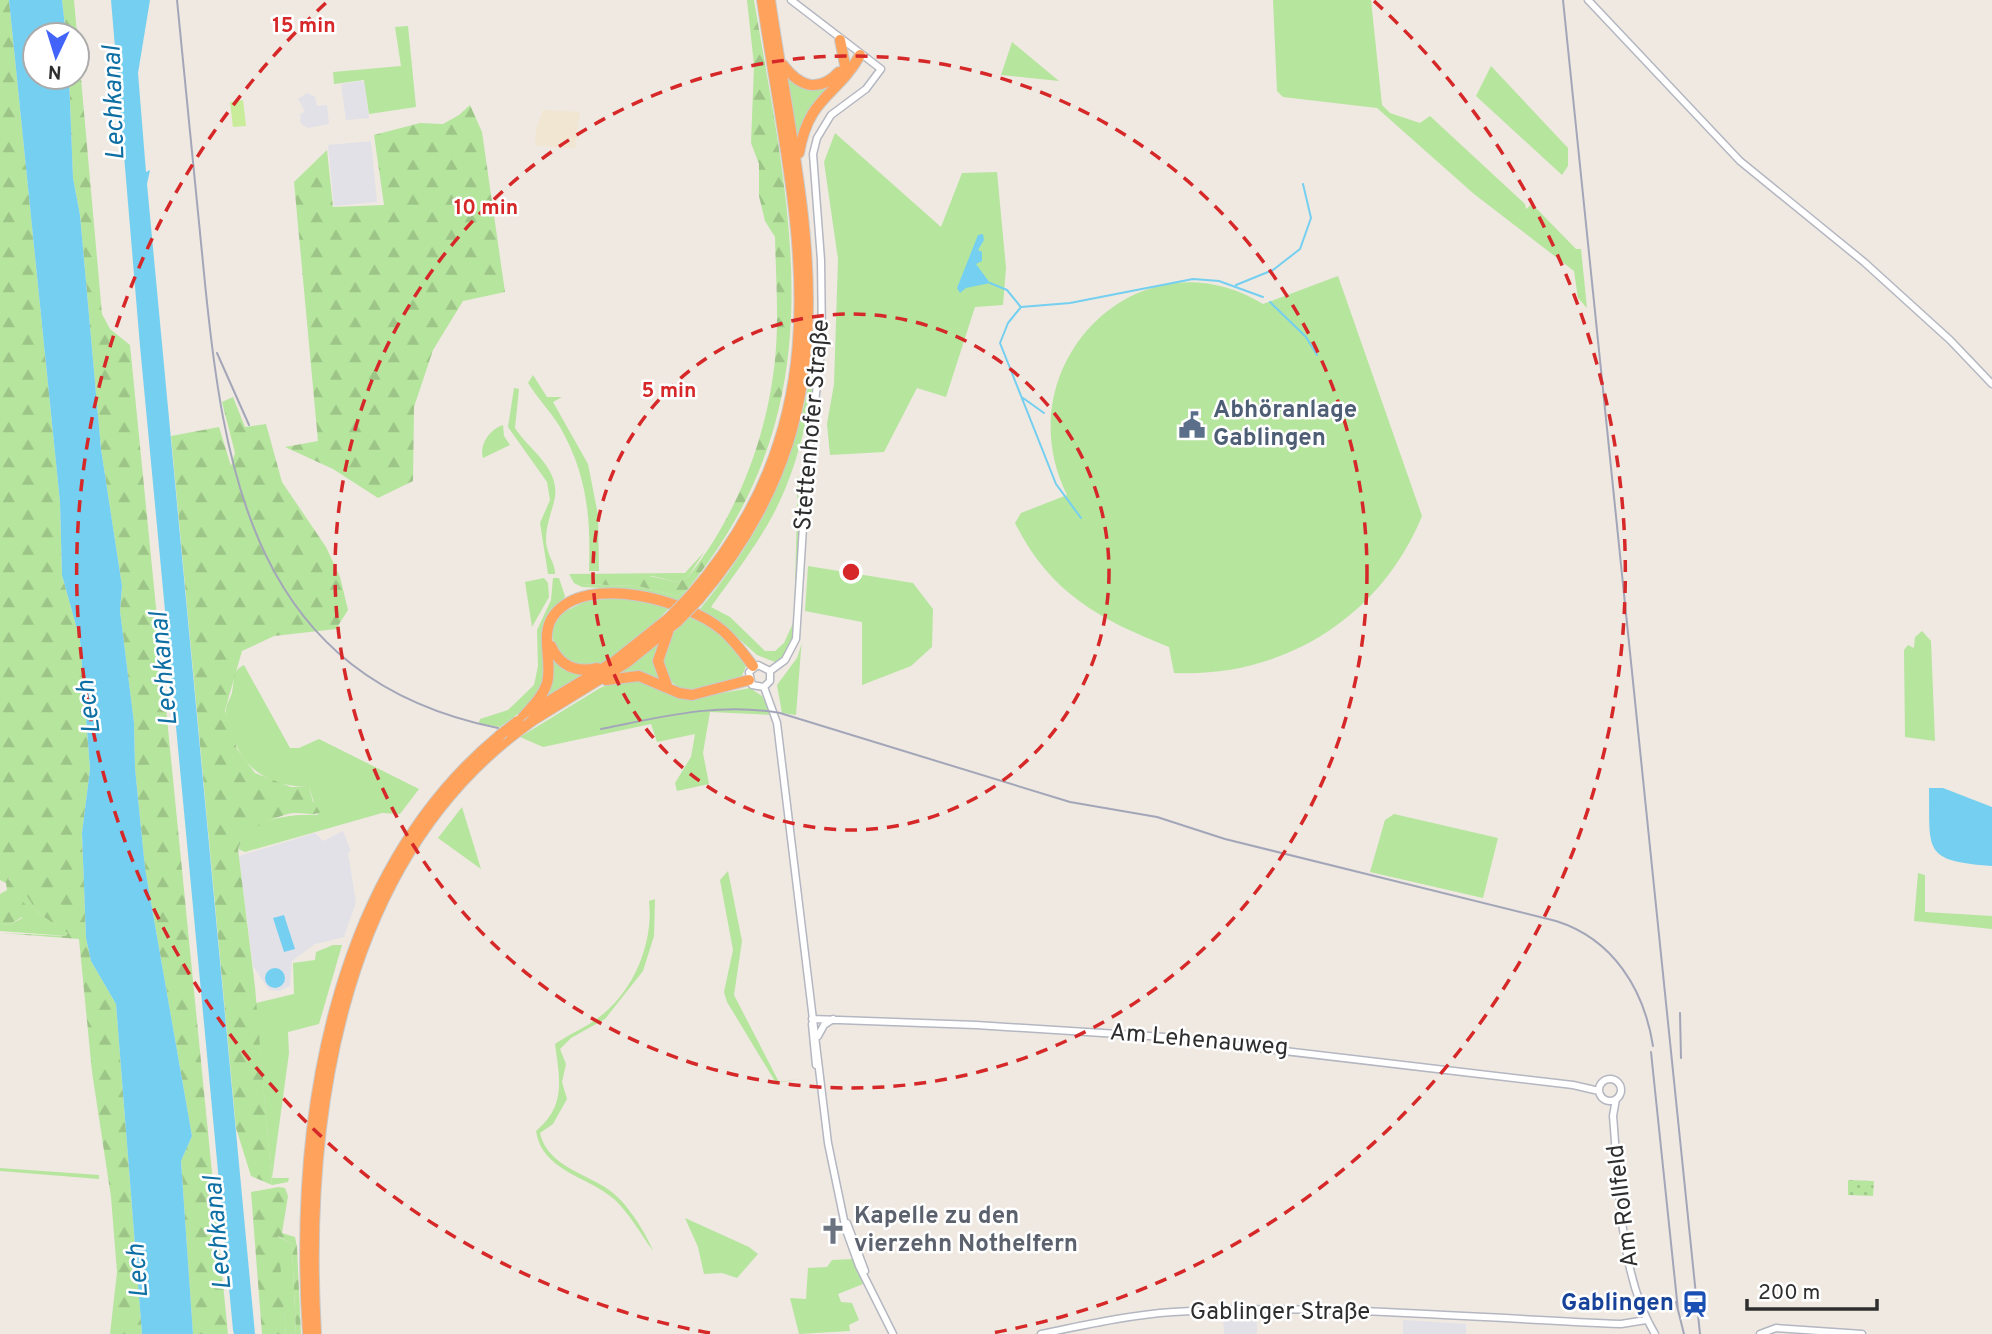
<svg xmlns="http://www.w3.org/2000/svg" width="1992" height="1334" font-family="Overpass,sans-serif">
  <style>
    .industrial { fill: #e3e1e8 }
    .education { fill: #f0e6d1 }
    .grass { fill: #b6e59e }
    .forest { fill: url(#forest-firs) }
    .park { fill: url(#park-dots) }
    .pitch { fill: #c9ec9a }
    .water { fill: #75cff0 }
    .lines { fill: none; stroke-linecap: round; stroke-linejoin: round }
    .stream { stroke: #75cff0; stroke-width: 2 }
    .minor-casing { stroke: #b4b7c1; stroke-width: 9 }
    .highway-casing { stroke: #c9c9c9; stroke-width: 12 }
    .minor { stroke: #fff; stroke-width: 6 }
    .highway { stroke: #ffa35c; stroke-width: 10 }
    .rail { stroke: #a3a6b8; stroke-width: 2 }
    .highway-bridge-casing { stroke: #c9c9c9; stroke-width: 12; stroke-linecap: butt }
    .highway-bridge { stroke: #ffa35c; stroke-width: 10 }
    .ring { fill: none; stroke: #d62828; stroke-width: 3.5; stroke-dasharray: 12 9 }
    .labels { text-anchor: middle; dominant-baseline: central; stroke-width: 5; stroke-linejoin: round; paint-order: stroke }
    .service-label { font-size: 24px; font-weight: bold; fill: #4e5e75; stroke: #fff; text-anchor: start }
    .street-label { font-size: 24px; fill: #2e2e2e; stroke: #fff }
    .worship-label { font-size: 24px; font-weight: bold; fill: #5b616d; stroke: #fff; text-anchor: start }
    .transit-label { font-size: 24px; font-weight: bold; fill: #164399; stroke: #fff; text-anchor: end }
    .water-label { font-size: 26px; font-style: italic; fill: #0d6fa3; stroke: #fff }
    .centre { fill: #d62828; stroke: #fff; stroke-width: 3.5 }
    .ring-label { font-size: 21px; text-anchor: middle; font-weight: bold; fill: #d62828; stroke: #fff; stroke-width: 5; stroke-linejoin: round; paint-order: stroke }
  </style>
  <defs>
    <pattern id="forest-firs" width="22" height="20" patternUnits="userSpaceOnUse" patternTransform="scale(1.75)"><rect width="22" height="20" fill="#b6e59e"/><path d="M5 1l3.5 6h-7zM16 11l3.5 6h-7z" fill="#9dc588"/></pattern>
    <pattern id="park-dots" width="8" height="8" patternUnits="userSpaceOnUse" patternTransform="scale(1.75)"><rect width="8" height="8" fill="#b6e59e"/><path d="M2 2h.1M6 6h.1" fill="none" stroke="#9dc588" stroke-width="1.8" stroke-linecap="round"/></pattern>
  </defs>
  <rect width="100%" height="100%" fill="#efe9e1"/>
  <path class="industrial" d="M361 81 365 83 369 118 346 120 341 84Z
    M307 93 315 97 317 106 327 105 329 124 308 128 301 124 300 115 305 111 298 99Z
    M371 141 377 202 334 206 328 145Z
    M343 831 351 851 348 853 356 902 344 937 315 944 292 961 290 986 280 991 269 990 253 966 239 856 315 833 323 841Z
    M1223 1315H1257V1334H1224Z
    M1403 1320 1466 1324V1334H1403Z"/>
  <path class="education" d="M543 110 580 112 575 148 535 146 536 130Z"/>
  <path class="grass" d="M1273 0H1371L1382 105 1390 113 1420 123 1430 116 1525 204 1526 209 1532 204 1576 249H1581L1587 308 1578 298 1574 271 1474 194 1377 108 1283 97 1277 91Z
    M408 26 416 107 369 114 364 80 334 84 333 72 401 66 395 27Z
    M1012 42 1059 81 1001 75Z
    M1491 66 1568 148V166L1562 175 1476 96Z
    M846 67 798 138 786 73 800 85 839 76Z
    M835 133 941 227 962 173 997 172 1006 268 1003 305 975 307 946 397 917 388 884 452 830 455 827 424 834 384 838 259 824 162Z
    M1338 276 1422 516C1381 617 1283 678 1174 673L1169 647C1099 619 1050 593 1015 523L1021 513 1067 495C1003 366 1139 228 1263 304Z
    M533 375 547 397H562L553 402 588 464 598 515 599 571H589C591 518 587 474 560 427 551 412 538 399 528 383Z
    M810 376H815C806 426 795 477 769 522 752 552 731 579 711 607L730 617 765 651H775L784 643 794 621 798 476 800 480 803 478 794 638 787 653 775 662 757 655 719 621 699 610C758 540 794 467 810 376Z
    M514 388 519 389 515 428C529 450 559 467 555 497 552 512 546 524 546 540 546 554 556 564 555 574H548L540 523 550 500 547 482 508 427Z
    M503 425 504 436 510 445 483 458C479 445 490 429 503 425Z
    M704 552 688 577 678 582 652 576 579 584 638 586 677 596 687 590 677 601 641 590 582 587 574 583 569 574 685 573Z
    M808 566 913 583 933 609 932 647 911 666 862 685V622L805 611Z
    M544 578 548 583 549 597 532 627 525 582Z
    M553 578H559L565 596 544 647 543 687 526 708 500 727 479 723 480 719 508 710 534 685 538 666 537 630 551 600Z
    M618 597 671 606C654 624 620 659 596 665 588 667 577 665 568 664 554 646 546 636 560 614L584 602Z
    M691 615C713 628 736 642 746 666L741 678C703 688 685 705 660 668L670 636Z
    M1922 631 1931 641 1935 741 1905 737 1904 650 1908 645 1914 648 1915 637Z
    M660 642 655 656 660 680 615 676Z
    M802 643 801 650 796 715 782 713 777 685 797 658Z
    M549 649 588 673 540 702Z
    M244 665 290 748H299L319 739 419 789 400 814 382 813 245 852 238 849C249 818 289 814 318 815L309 787C272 787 243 771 232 734 230 726 225 715 226 708 227 702 231 698 232 692 235 681 231 671 244 665Z
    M643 680 695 698 750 688 762 696 772 715 710 712 703 753 709 784 677 791 675 783 691 757 695 734 657 742 651 724 543 747 520 737 600 688 615 682Z
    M462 807 481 869 438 838Z
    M1394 814 1498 838 1483 898 1370 872 1385 820Z
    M728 871 742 941 734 995 779 1082 801 1079 776 1083 727 1002 724 992 733 950 720 880Z
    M1918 873 1925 875V912L1992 916V929L1914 921Z
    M13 874 38 913 68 932 67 936 0 931V924L9 925 28 915 8 877Z
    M655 899 654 936 643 971 605 1019 571 1038 560 1049 566 1064 562 1082 567 1099 553 1124 540 1133C547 1167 590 1174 613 1193 628 1205 646 1233 653 1251 641 1234 629 1213 614 1199 587 1176 542 1171 536 1131 566 1106 560 1080 555 1044 569 1034 585 1028 598 1018 633 993 654 943 649 901Z
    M333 945H342L319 1024 288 1032 289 1053 272 1178H289L288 1182 272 1185 256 1003 294 994 293 963 315 960 316 952Z
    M0 1168 99 1175V1179L0 1171Z
    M685 1218 749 1247 758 1254 737 1278 722 1273 704 1274 698 1247Z
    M277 1236 292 1244 296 1334H286Z
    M853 1259 863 1284 838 1294 841 1302 852 1303 859 1320 849 1325 850 1331 799 1334 790 1298 806 1299 808 1268 827 1267 832 1260Z"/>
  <path class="forest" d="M0 0H9L60 502 62 575 80 640 90 769 82 833 86 938 91 961 116 1004 142 1334H110L117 1272 111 1197 92 1072 79 939 0 933 66 936 68 933 38 913 13 875 8 878 28 909V915L38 924 28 930 22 917 9 925 0 924V894L7 890 6 883 0 880Z
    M62 0H74L102 314 110 329 130 345 228 1334H193L181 1161 192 1136 145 868 135 768 134 723 120 611 122 586 101 449 80 215 73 178 69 77H77V35H66Z
    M747 0H754C790 216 840 403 687 590L677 596 638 586 579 584 574 581 575 575H644L678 582 688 577C733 521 763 448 773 376 780 331 776 283 775 237L765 221 759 196V164L751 143 754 65Z
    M470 105 482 132 505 292 463 301 433 350 414 407 413 481 378 498 333 469 285 447 318 441 294 182 327 150 333 207 384 205 374 135 420 123 443 124 459 115Z
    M233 397 245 427 266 424 282 482 326 547 340 577 348 610 336 629 274 636 242 651 225 710 237 749 255 773 291 787H309L313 802 326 809C313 819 302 810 288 814 268 820 245 829 238 849L255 987 272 1185 251 1176 236 1128 171 436 219 427 231 466 235 453 222 402Z
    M279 1187 285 1188 288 1196 282 1233 295 1237 297 1247 301 1334H296L292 1244 278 1236 286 1334H262L251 1192Z"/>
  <path class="park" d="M1848 1180 1874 1181 1873 1196 1848 1195Z"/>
  <path class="pitch" d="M243 100 246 126 233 127 230 102Z"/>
  <path class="water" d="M9 0H62L66 35H35V77H69L73 178 80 215 101 449 122 586 120 611 134 723 135 768 145 868 192 1136 181 1161 193 1334H142L116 1004 91 961 86 938 82 833 90 769 80 640 62 575 60 502Z
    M111 0H150L138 73 146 172 150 170 147 184 255 1334H234L233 1330 140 346Z
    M983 234 984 240 978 250 982 252V261L976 264 990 283 966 288 960 293 957 288 978 235Z
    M1929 788H1943L1992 807V866C1922 861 1930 851 1929 788Z
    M284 915 295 949 284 952 273 918Z
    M265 978a10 10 0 1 1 20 0a10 10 0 1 1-20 0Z"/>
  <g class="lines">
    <path class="stream" d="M990 283 1007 290 1020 306
      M1236 285 1273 270 1300 249 1311 218 1303 184
      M1270 302 1306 337 1317 355
      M1023 398 1044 413
      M1081 518 1056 484 1000 343 1008 323 1021 307 1070 303 1193 279 1219 281 1263 297"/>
    <defs>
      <path id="minor" d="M1588 0 1740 161 1864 262 1950 340 1992 384
        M770 671 785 660 796 639 806 479 822 342 821 260 813 154 817 138 831 115 866 89 881 69 791 0
        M764 687 777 723 828 1143 846 1230 859 1266 893 1334
        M764 687 752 685 749 672 758 665 770 671
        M764 687 770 681V671
        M812 1019 976 1025 1165 1037 1573 1085 1599 1091
        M812 1024 816 1065
        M818 1036 824 1025 833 1019
        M1599 1090a11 11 0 1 1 22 0a11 11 0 1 1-22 0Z
        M1616 1099 1613 1116C1619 1184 1619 1275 1655 1334
        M847 1223 865 1271
        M1041 1334C1085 1325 1129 1315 1173 1312 1321 1303 1473 1318 1621 1324L1646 1320
        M1760 1334 1776 1328 1862 1334"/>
      <path id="highway" d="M840 40 845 65
        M783 65C799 86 818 94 839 72
        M799 153C809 95 837 97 860 55
        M690 596C854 407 794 220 762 0
        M699 599C862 408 803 223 770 0
        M551 646C560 666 576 673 597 668
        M606 680 639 676 679 693 692 695 749 680
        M667 686 658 661 668 632
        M531 712 615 661 669 618
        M523 717C532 707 543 696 547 683 553 661 539 634 554 615 587 572 688 601 722 630 734 640 744 654 753 666
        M532 721 626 663 678 621
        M308 1334C294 1125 330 876 500 735
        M316 1334C304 1125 337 874 512 736"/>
    </defs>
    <use href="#minor" class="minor-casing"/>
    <use href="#highway" class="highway-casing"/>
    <use href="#minor" class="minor"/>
    <use href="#highway" class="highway"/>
    <path class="rail" d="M177 0C186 88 194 175 203 263 223 474 253 678 498 728
      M1563 0 1700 1334
      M217 353 249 425
      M601 729C661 717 718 702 780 713L1070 802 1157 817 1225 839 1556 921C1613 939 1644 989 1653 1046
      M1680 1013 1681 1058
      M1651 1052 1678 1310
      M1676 1302 1684 1334"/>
    <defs>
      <path id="highway-bridge" d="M669 618 690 596
        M678 621 699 599
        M500 735 518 721
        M512 736 532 721"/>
    </defs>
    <use href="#highway-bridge" class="highway-bridge-casing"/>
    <use href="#highway-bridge" class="highway-bridge"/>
  </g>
  <g class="ring">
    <circle cx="851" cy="572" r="258"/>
    <circle cx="851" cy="572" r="516"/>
    <path d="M710 1333A774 774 0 0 1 328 1M1374 1A774 774 0 0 1 992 1333"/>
  </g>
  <defs>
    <symbol id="civic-bare" viewBox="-9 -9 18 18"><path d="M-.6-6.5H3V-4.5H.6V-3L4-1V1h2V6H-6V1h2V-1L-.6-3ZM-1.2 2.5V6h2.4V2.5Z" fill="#5c6f8a" stroke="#fff" stroke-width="2.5" paint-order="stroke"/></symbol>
    <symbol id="church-bare" viewBox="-9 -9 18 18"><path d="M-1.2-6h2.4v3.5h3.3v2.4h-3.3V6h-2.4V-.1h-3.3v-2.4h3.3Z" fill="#6b7280" stroke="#fff" stroke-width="2.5" paint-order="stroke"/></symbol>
    <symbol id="station-bare" viewBox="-9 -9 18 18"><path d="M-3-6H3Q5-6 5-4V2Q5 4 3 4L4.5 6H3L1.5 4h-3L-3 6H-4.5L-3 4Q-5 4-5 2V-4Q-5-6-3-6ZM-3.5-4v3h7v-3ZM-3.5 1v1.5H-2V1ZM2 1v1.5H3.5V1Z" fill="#1a4fb4" stroke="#fff" stroke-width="2.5" paint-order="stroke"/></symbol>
  </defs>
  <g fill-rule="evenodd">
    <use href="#civic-bare" x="1173" y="406" width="38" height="38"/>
    <use href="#church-bare" x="814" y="1212" width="38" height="38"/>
    <use href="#station-bare" x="1676" y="1285" width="38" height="38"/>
  </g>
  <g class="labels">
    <g class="service-label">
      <text x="1213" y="411">Abhöranlage<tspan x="1213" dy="28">Gablingen</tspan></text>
    </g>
    <g class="street-label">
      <text transform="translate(813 425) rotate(-85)">Stettenhofer Straße</text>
      <text transform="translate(1199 1041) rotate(5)">Am Lehenauweg</text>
      <text transform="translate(1624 1206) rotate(-97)">Am Rollfeld</text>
      <text x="1280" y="1313">Gablinger Straße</text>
    </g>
    <g class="worship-label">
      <text x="854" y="1217">Kapelle zu den<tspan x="854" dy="28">vierzehn Nothelfern</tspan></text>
    </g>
    <g class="transit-label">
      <text x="1674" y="1304">Gablingen</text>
    </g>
    <g class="water-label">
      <text transform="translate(115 103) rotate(-92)">Lechkanal</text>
      <text transform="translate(165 669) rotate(-95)">Lechkanal</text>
      <text transform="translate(90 707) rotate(-97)">Lech</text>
      <text transform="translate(219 1233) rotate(-95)">Lechkanal</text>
      <text transform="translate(139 1271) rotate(-94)">Lech</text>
    </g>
  </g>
  <circle cx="851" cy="572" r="10" class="centre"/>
  <g class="ring-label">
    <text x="304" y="32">15 min</text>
    <text x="486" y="214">10 min</text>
    <text x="669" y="397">5 min</text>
  </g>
  <g transform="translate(56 56) rotate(184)"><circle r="33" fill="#ffffff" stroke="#ababab" stroke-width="2"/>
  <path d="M0-5L12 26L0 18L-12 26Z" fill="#4264fb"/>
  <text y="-10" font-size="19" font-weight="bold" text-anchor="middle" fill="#2e2e2e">N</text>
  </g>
  <path d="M1747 1299v10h130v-10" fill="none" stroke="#2e2e2e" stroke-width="3.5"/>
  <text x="1758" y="1299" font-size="21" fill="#2e2e2e" stroke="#ffffff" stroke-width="5" paint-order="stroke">200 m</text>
</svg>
